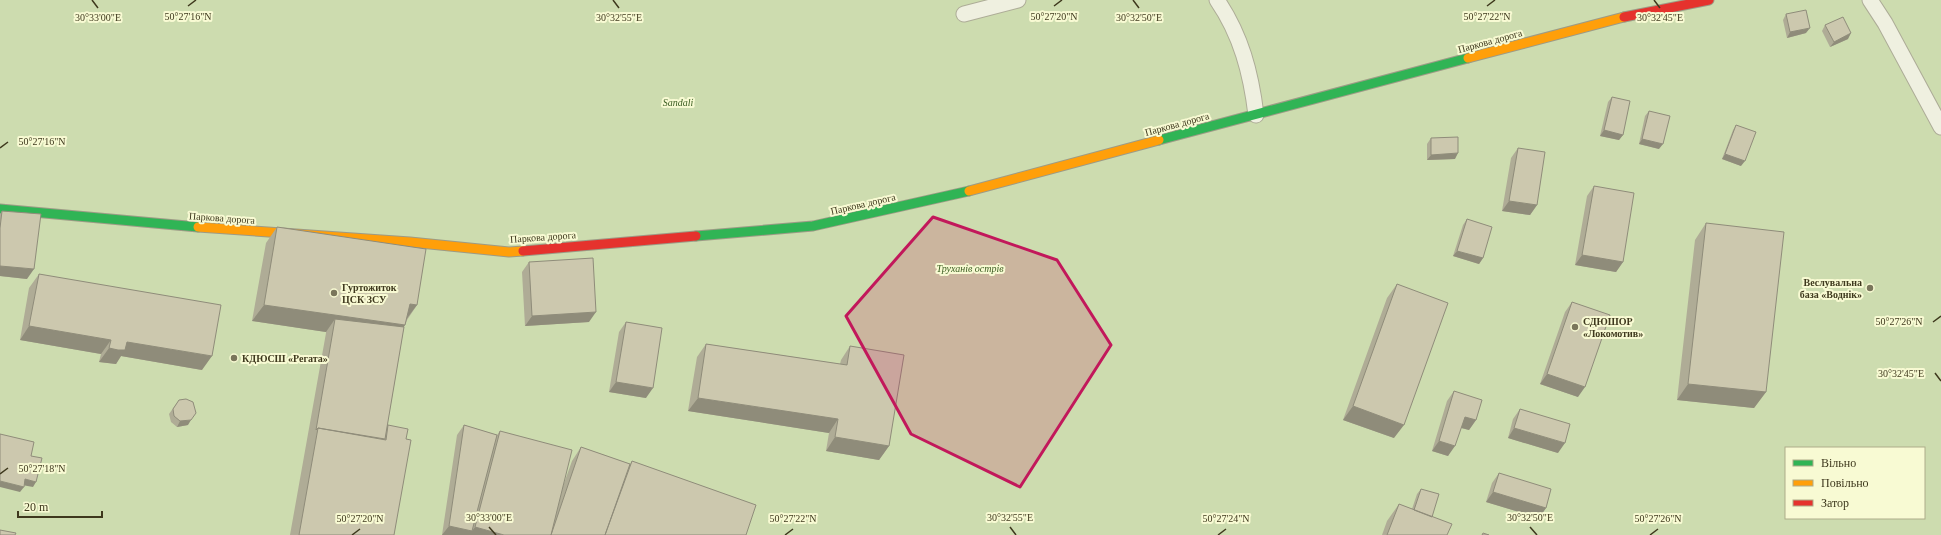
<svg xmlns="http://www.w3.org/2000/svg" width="1941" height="535" font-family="'Times New Roman',serif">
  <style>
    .green { fill: #cddcaf; fill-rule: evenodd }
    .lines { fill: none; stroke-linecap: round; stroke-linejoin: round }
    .lane-casing { stroke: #adac97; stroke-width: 17 }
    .fast-casing { stroke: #9d9b86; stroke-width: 11 }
    .slow-casing { stroke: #9d9b86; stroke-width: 11 }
    .jam-casing { stroke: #9d9b86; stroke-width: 11 }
    .lane { stroke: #eff0e0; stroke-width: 15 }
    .fast { stroke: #30b455; stroke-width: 9 }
    .slow { stroke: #ff9f0a; stroke-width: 9 }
    .jam { stroke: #e5322d; stroke-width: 9 }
    .wall { fill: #afac96 }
    .shaded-wall { fill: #8f8c7a }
    .building { fill: #ccc8ae; stroke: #8f8c7a }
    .marked { fill: #c2185b; fill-opacity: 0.2; stroke: #c2185b; stroke-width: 3; stroke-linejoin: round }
    .ticks { fill: none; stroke: #3e381d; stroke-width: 1.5 }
    .poi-dot { fill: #7a765b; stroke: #f8fad3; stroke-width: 1.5 }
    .labels { text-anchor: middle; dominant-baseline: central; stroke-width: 4; stroke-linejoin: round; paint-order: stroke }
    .street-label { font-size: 10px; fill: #3e381d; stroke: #f8fad3 }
    .park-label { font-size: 10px; font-style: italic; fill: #3a5d21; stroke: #f8fad3 }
    .poi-label { font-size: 10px; font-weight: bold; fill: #3e381d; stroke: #f8fad3; text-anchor: start }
    .ticks-label { font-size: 10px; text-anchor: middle; fill: #3e381d; stroke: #f8fad3; stroke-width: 4; stroke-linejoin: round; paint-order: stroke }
  </style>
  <rect width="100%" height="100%" fill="#e8e8ce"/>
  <path class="green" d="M0 0H1941V535H0ZM1786 448H1924V518H1786Z"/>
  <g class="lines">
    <defs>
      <path id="lane" d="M1217 0C1241 35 1251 73 1256 115
        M1870 0 1885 23 1941 127
        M964 14 1018 0"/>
      <path id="fast" d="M1159 140 1468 58
        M0 209 198 227
        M696 236 813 226 969 191"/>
      <path id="slow" d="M1468 58 1624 17
        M969 191 1159 140
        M198 227 410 242 509 252 523 251"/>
      <path id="jam" d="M1624 17 1709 0
        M523 251 696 236"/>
    </defs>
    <use href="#lane" class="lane-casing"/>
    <use href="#fast" class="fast-casing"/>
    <use href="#slow" class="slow-casing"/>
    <use href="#jam" class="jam-casing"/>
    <use href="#lane" class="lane"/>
    <use href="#fast" class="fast"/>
    <use href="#slow" class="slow"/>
    <use href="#jam" class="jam"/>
  </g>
  <path class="wall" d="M1786 14 1806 33 1787 38 1783 20Z
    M1825 25 1848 39 1830 47 1822 31Z
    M1612 97 1623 135 1619 140 1600 136 1608 102Z
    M1649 111 1659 149 1639 144 1645 116Z
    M1736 125 1741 166 1722 159 1733 130Z
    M1431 138 1455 159 1427 160V144Z
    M1518 148 1537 205 1530 215 1502 211 1511 158Z
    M1594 186 1623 262 1616 272 1575 265 1587 196Z
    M2 211 27 279 0 276V214Z
    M1467 219 1483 258 1479 264 1453 256 1463 225Z
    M1706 223 1766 392 1754 408 1677 400 1695 240Z
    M277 227 417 305 407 320 405 325 404 327 387 427 388 425 406 439 394 535H290L326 333V332L252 321 266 243Z
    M529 262 589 322 525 326 522 272Z
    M39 274 202 370 121 356 116 364 108 363 99 362 101 354 20 340 29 288Z
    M1397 284 1394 438 1343 420 1387 298Z
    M1572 302 1578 397 1540 384 1565 312Z
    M626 322 646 398 609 392 619 332Z
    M706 344 840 364 841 360 850 346 889 446 879 460 826 451 829 433 688 411 697 357Z
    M1454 391 1476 420 1469 430 1461 428 1448 456 1432 451 1447 401Z
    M179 400 188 425 177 427 171 422 169 414Z
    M1520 409 1558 453 1508 438 1513 419Z
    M464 425 497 435 500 431 563 486 572 461 581 447 630 464 632 461 746 535H442L457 435Z
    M1499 473 1546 508 1539 518 1486 502 1492 483Z
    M1421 489 1432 517 1447 535H1382L1387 521 1399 504 1412 509 1417 494Z"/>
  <path class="shaded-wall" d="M1810 28 1806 33 1787 38 1790 32Z
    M1851 33 1848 39 1830 47 1834 42Z
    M1604 130 1623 135 1619 140 1600 136Z
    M1642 139 1663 144 1659 149 1639 144Z
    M1458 153 1455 159 1427 160 1431 155Z
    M1725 154 1745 161 1741 166 1722 159Z
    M1509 201 1537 205 1530 215 1502 211Z
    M1457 251 1483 258 1479 264 1453 256Z
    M1582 255 1623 262 1616 272 1575 265Z
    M0 266 34 269 27 279 0 276Z
    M410 304 417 305 405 321Z
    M264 305 405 325 394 341 335 319 326 332 252 321Z
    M596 312 589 322 525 326 532 316Z
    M29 326 111 340 101 354 20 340Z
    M127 342 212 356 202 370 121 356 116 364 99 362 109 348Z
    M1547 374 1585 387 1578 397 1540 384Z
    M616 382 653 388 646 398 609 392Z
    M1688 384 1766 392 1754 408 1677 400Z
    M698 398 838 419 829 433 688 411Z
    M1353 406 1404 425 1394 438 1343 420Z
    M1465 417 1476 420 1469 430 1458 427Z
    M191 420 188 425 177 427 180 421Z
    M1514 428 1565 443 1558 453 1508 438Z
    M835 437 889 446 879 460 826 451Z
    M1439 441 1455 446 1448 456 1432 451Z
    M25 479 36 482 33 487 22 485Z
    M0 481 24 487 20 492 0 487Z
    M1493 492 1546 508 1539 518 1486 502Z
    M449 526 472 531 469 535H442Z
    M475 527 504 535H469Z"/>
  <path class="building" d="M1806 10 1810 28 1790 32 1786 14Z
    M1843 17 1851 33 1834 42 1825 25Z
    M1612 97 1630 101 1623 135 1604 130Z
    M1649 111 1670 116 1663 144 1642 139Z
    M1736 125 1756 132 1745 161 1725 154Z
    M1458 137V153L1431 155V138Z
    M1518 148 1545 152 1537 205 1509 201Z
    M1594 186 1634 193 1623 262 1582 255Z
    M2 211 41 214 34 269 0 266V228Z
    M1467 219 1492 227 1483 258 1457 251Z
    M1706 223 1784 232 1766 392 1688 384Z
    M277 227 426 249 417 305 410 304 405 325 264 305Z
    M593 258 596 312 532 316 529 262Z
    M39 274 221 305 212 356 127 342 125 350H118L109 348 111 340 29 326Z
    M1397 284 1448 303 1404 425 1353 406Z
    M1572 302 1610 315 1585 387 1547 374Z
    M335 319 404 327 385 439 318 428 316 430Z
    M626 322 662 328 653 388 616 382Z
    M706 344 847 365 850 346 904 355 889 446 835 437 838 419 698 398Z
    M1454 391 1482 400 1476 420 1465 417 1455 446 1439 441Z
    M186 399 193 402 196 413 191 420 180 421 174 416 173 409 179 400Z
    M1520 409 1570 424 1565 443 1514 428Z
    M388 425 408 429 406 439 411 440 394 535H299L318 428 386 440Z
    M464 425 497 435 472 531 449 526Z
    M500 431 572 450 551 535H504L475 527Z
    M0 434 34 442 31 456 42 458 36 482 25 479 24 487 0 481Z
    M581 447 630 464 605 535H551Z
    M632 461 756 505 746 535H605Z
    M1499 473 1551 489 1546 508 1493 492Z
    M1421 489 1439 494 1432 517 1414 510Z
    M1399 504 1452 524 1447 535H1387Z
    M0 530 16 533 15 535H0Z
    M1483 533 1489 535H1482Z"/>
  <path class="marked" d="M933 217 1057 260 1111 345 1020 487 911 434 846 316Z"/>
  <path class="ticks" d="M92 0 98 8M613 0 619 8M1133 0 1139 8M1654 0 1660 8M188 6 196 0M1054 6 1062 0M1487 6 1495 0M0 148 8 142M1933 322 1941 316M1935 373 1941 381M0 474 8 468M489 527 496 535M1010 527 1016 535M1530 527 1537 535M352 535 360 529M785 535 793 529M1218 535 1226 529M1650 535 1658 529"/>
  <g class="poi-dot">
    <circle cx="1870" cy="288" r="4"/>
    <circle cx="334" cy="293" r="4"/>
    <circle cx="1575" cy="327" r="4"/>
    <circle cx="234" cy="358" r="4"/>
  </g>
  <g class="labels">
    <g class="street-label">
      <text transform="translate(1490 41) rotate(-15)">Паркова дорога</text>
      <text transform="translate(1177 124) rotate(-15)">Паркова дорога</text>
      <text transform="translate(863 204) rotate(-13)">Паркова дорога</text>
      <text transform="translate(222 218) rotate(4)">Паркова дорога</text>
      <text transform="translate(543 237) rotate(-4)">Паркова дорога</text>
    </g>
    <g class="park-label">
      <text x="678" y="102">Sandali</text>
      <text x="970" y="268">Труханів острів</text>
    </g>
    <g class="poi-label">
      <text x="1862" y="282" text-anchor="end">Веслувальна<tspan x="1862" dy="12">база «Воднік»</tspan></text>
      <text x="342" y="287">Гуртожиток<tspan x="342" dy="12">ЦСК ЗСУ</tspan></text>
      <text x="1583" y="321">СДЮШОР<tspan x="1583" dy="12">«Локомотив»</tspan></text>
      <text x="242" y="358">КДЮСШ «Регата»</text>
    </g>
  </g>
  <g class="ticks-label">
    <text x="188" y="20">50°27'16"N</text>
    <text x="1054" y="20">50°27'20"N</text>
    <text x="1487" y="20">50°27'22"N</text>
    <text x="98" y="21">30°33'00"E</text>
    <text x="619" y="21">30°32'55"E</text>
    <text x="1139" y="21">30°32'50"E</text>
    <text x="1660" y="21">30°32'45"E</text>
    <text x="42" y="145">50°27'16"N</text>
    <text x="1899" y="325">50°27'26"N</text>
    <text x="1901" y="377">30°32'45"E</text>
    <text x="42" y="472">50°27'18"N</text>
    <text x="489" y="521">30°33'00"E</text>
    <text x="1010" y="521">30°32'55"E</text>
    <text x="1530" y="521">30°32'50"E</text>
    <text x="360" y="522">50°27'20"N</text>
    <text x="793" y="522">50°27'22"N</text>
    <text x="1226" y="522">50°27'24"N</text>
    <text x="1658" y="522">50°27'26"N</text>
  </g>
  <rect x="1785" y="447" width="140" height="72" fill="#f8fad3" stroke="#aeac8a"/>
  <rect x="1793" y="460" width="20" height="6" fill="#30b455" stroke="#aeac8a"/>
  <text x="1821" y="467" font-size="12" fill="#3e381d">Вільно</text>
  <rect x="1793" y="480" width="20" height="6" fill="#ff9f0a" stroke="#aeac8a"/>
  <text x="1821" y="487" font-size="12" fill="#3e381d">Повільно</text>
  <rect x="1793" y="500" width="20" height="6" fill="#e5322d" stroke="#aeac8a"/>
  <text x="1821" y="507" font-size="12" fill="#3e381d">Затор</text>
  <path d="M18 511v6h84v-6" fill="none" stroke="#3e381d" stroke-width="2"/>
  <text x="24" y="511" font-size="12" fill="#3e381d" stroke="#f8fad3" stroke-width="3" paint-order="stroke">20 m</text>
</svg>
